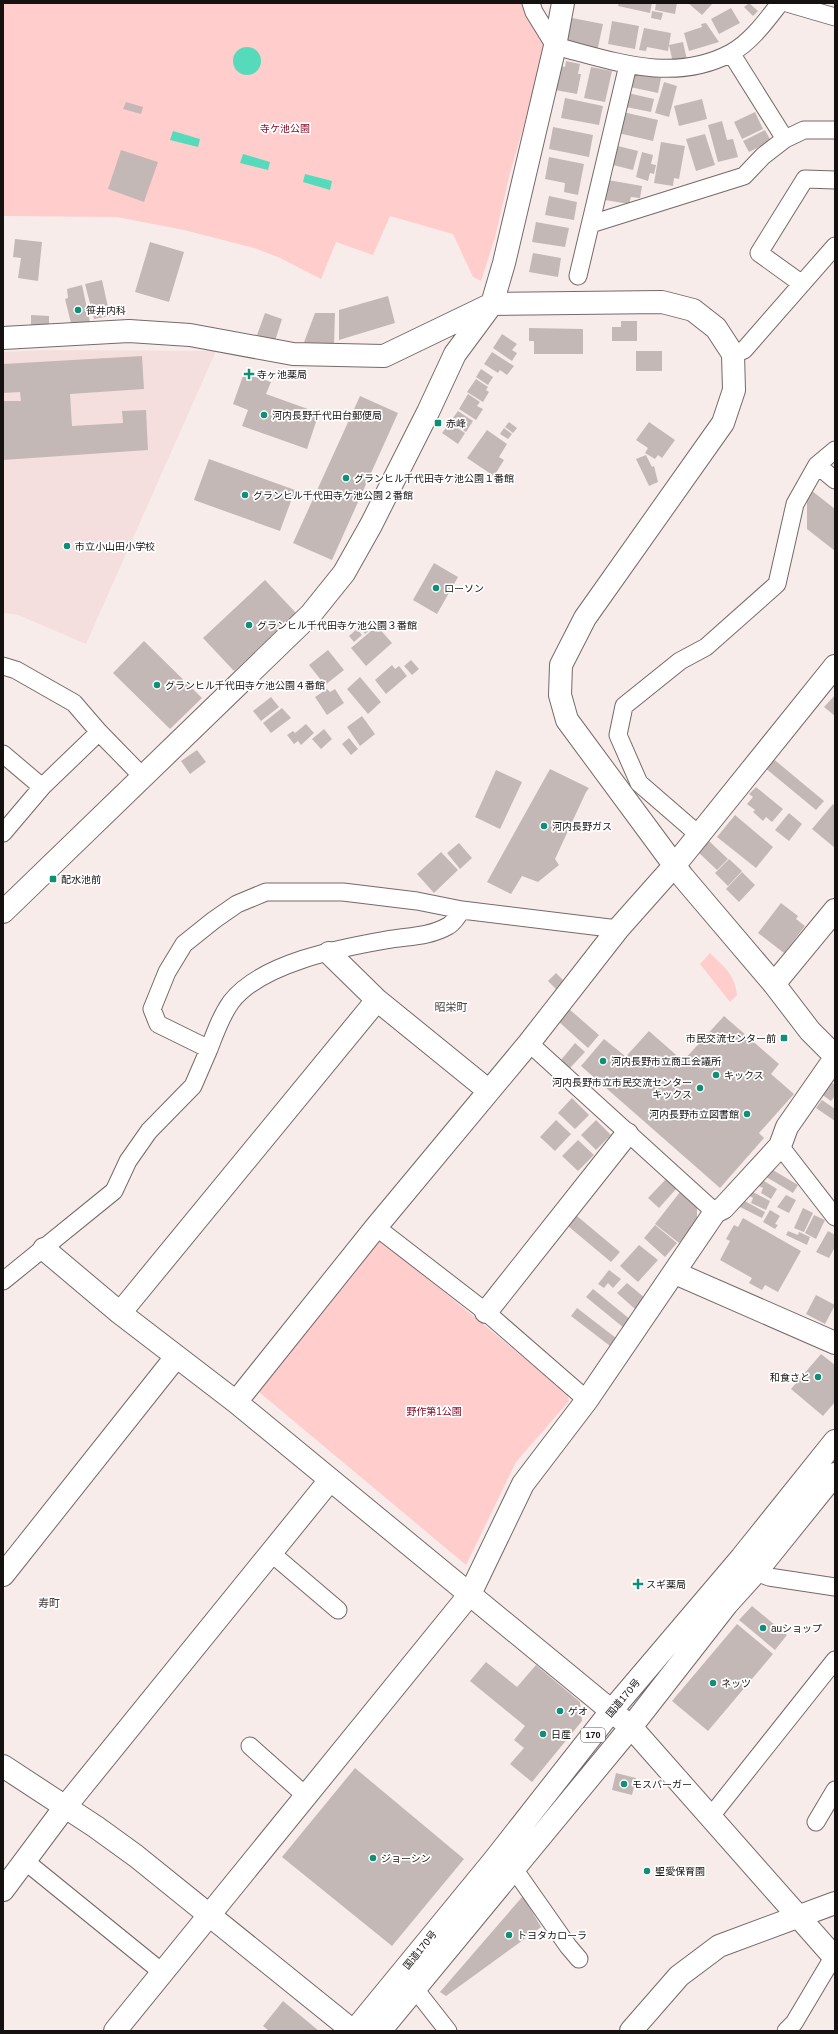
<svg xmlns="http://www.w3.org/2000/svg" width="838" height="2034" font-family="Arial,'Noto Sans JP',sans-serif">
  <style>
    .built { fill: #f4dfde }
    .green { fill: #ffcdcb }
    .water { fill: #55dbbb }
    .building { fill: #c4b8b7 }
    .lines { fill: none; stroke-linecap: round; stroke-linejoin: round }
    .street-casing { stroke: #746a69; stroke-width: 19 }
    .secondary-casing { stroke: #746a69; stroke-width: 24 }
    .highway-casing { stroke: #746a69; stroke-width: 24 }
    .street { stroke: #fff; stroke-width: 17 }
    .secondary { stroke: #fff; stroke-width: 22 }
    .highway { stroke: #fff; stroke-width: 22 }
    .poi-dot { fill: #0e8f76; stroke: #fff; stroke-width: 1.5 }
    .labels { text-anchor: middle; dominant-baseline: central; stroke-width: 3.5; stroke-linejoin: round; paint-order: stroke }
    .shield { fill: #fff; stroke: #5b5858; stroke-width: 1 }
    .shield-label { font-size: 9px; font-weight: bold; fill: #151111 }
    .park-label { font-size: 10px; fill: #85021f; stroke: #fff }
    .poi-label { font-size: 10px; fill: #151111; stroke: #fff; text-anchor: start }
    .street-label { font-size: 10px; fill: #151111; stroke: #fff }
    .neighbourhood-label { font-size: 11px; fill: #4b4141; stroke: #fff }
  </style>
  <rect width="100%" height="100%" fill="#f8eceb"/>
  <path class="built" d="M44 350 216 351 86 644 18 615 3 613V352Z"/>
  <path class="green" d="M3 3H523L546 49 510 173 495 237 481 281 473 277 453 234 390 216 373 255 336 242 321 279 278 257 254 248 184 230 117 217 3 216Z
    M710 953C724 967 735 974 737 995L730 1002 700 964Z
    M377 1237 567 1393 569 1401 516 1462 466 1565 259 1392Z"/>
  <path class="water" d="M233 61a14 14 0 1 1 28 0a14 14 0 1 1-28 0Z
    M173 131 200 139 198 147 170 140Z
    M243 154 270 162 268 170 240 163Z
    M305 174 332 181 330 190 303 182Z"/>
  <path class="building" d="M619 3H652L650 13 618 6Z
    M656 3H677L675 14 655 10Z
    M688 3H713L702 15Z
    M749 3 758 11 753 16 744 7Z
    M731 8 740 23 719 34 711 19Z
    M652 11 663 13 661 20 651 18Z
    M572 18 603 24 597 52 566 45Z
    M612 21 639 26 635 49 608 44Z
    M706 23 719 42 689 51 684 33 702 27 701 24Z
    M644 28 671 33 668 51 647 47 646 51 639 50Z
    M683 42 687 60 673 63 669 45Z
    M566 61 580 64 578 74H581L577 94 555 90 560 66 565 67Z
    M591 67 612 71 605 102 584 98Z
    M633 72 661 78 658 93 630 87Z
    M664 82 677 86 669 117 655 113Z
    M628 93 654 99 651 112 626 107Z
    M565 98 603 106 599 125 561 118Z
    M702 99 707 119 679 126 674 106Z
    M126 102 143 107 141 114 123 109Z
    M623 112 658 120 653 141 618 133Z
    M755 112 763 129 742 139 734 122Z
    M722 121 727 140 733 139 738 157 718 162 708 125Z
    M553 127 593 135 589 157 549 149Z
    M765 130 771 141 749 152 743 141Z
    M705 134 715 165 696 171 686 139Z
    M661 142 685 146 679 179 674 178 673 186 654 183Z
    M618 146 638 151 633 170 613 165Z
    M121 150 158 162 144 202 108 189Z
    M642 152 653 155 651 164 656 165 654 174 650 173 648 181 636 177Z
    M549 157 584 164 578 195 564 192 565 183 545 179Z
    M608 180 642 186 640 198 631 197 629 204 605 200Z
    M549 196 577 202 574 220 545 215Z
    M536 222 569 228 565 247 532 242Z
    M15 239 42 242 38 281 18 278 21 258 13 257Z
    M150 242 184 252 169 302 135 292Z
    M533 253 561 258 558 277 529 272Z
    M102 280 110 316 94 319 85 284Z
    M82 285 90 322 72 327 65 299 68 298 67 289Z
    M388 296 395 323 339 340V310Z
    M265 313 282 319 275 341 257 335Z
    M315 313H335L334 345H303Z
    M31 315 49 316V334L31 333Z
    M621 321H637V341H612V327H621Z
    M529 328 583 329V354H534V341H529Z
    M502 334 517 344 512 350 517 353 512 361 493 348Z
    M636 351H662V371H636Z
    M492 352 514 366 507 375 500 370 498 373 484 364Z
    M142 356 144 389 70 394 72 426 123 423 122 411 146 410 148 450 3 460V401H21L20 392 3 393V364Z
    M481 369 493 377 488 385 476 377Z
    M244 373 271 382 266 394 319 413 307 449 242 426 248 410 233 404Z
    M476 379 488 387 486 390 489 392 483 402 467 392Z
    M468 394 480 402 477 406 483 409 476 420 459 409Z
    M360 396 398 413 332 560 293 543Z
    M458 411 473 421 466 432 450 422Z
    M509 422 517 428 513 433 505 427Z
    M649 422 675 440 662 458 658 455 655 459 645 453 648 448 636 440Z
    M450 423 465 433 458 444 442 433Z
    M504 428 512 434 508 439 500 434Z
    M487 430 507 444 499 457 504 460 494 476 467 458Z
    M646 455 652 467 654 466 658 482 649 486 636 459Z
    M209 459 295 490 280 531 194 500Z
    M807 487 835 509V551L807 529Z
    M434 563 458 577 437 614 413 600Z
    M265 580 296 613 234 671 203 638Z
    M373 621 376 624 365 634 362 630Z
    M377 626 392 643 366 666 351 648Z
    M357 629 362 635 354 642 349 636Z
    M144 641 202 698 170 729 113 673Z
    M328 650 344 670 325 685 309 665Z
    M411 660 419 669 412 675 404 666Z
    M392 665 395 669 399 666 407 676 386 694 375 680Z
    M360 677 381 702 368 714 347 689Z
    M327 689 330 692 335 689 344 703 327 715 315 697Z
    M835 695V716L824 707Z
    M271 697 279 707 261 721 253 711Z
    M282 708 291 718 271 733 263 723Z
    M362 716 375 734 360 746 347 727Z
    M306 724 314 733 301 745 298 741 294 744 287 735 293 731 295 733Z
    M324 729 332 739 321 749 312 739Z
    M349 738 358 749 351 755 342 744Z
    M197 750 206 762 190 774 181 761Z
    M771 757 824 801 816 810 764 767Z
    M550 769 589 788 586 792 555 859 559 865 538 882 522 876 511 894 487 882Z
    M496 770 522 782 500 829 475 817Z
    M756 787 783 809 772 822 766 817 763 821 753 812 755 810 747 804 753 797 749 794Z
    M833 804 835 806V848L812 829Z
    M789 813 802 824 789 841 775 830Z
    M735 815 773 847 756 868 717 837Z
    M709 841 728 859 717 870 698 852Z
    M459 843 472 858 460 869 447 853Z
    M441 852 458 870 434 893 417 874Z
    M729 859 742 871 728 886 715 873Z
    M742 872 755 885 739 902 726 889Z
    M781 903 798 916 796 919 805 926 784 953 758 933Z
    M556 973 565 982 557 990 548 981Z
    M569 1009 599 1035 588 1048 558 1021Z
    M724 1016 779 1064 771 1074 794 1094 759 1133 764 1138 720 1188 581 1066 604 1039 625 1056 610 1074 649 1031 683 1061Z
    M575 1043 585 1052 570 1068 561 1060Z
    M831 1082 835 1085V1096L831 1101 821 1094Z
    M572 1098 589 1115 575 1129 558 1113Z
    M822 1100 835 1109V1121L816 1108Z
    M556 1120 571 1134 555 1151 540 1137Z
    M596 1120 611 1135 596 1150 581 1135Z
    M578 1140 594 1155 578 1171 562 1156Z
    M768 1167 798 1185 793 1193 763 1175Z
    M666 1179 677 1188 659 1208 648 1198Z
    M761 1179 777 1189 771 1199 761 1193 763 1188 757 1185Z
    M751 1191 770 1201 766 1210 751 1203 753 1198 748 1195Z
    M680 1192 697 1205V1220L679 1243 655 1224Z
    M786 1195 796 1200 789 1213 777 1207Z
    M741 1199 765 1212 762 1218 738 1206Z
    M803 1208 813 1213 804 1232 794 1228Z
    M770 1210 780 1216 775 1224 778 1225 775 1229 763 1222Z
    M814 1215 825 1220 816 1239 805 1233Z
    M577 1216 620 1252 611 1262 568 1226Z
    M743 1218 801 1251 778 1292 765 1285 762 1290 749 1283 752 1278 720 1260 730 1241 726 1239 734 1225 738 1227Z
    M655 1225 677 1243 665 1257 644 1238Z
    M788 1231 798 1235 799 1232 810 1237 807 1245 786 1235Z
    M828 1231 835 1235V1247L829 1258 816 1252Z
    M639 1245 658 1260 638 1282 620 1266Z
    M609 1270 621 1279 613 1288 608 1283 604 1288 598 1284Z
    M627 1283 645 1298 635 1309 617 1293Z
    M593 1289 631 1320 624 1328 586 1297Z
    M816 1295 835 1305 825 1324 806 1314Z
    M577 1308 616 1338 610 1346 571 1316Z
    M821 1354 835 1365V1402L823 1416 791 1389Z
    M752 1606 787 1635 775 1650 739 1620Z
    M737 1624 773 1654 708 1731 672 1701Z
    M486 1662 537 1703 517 1687 536 1665 580 1702 582 1721 532 1782 510 1764 524 1748 514 1740 525 1726 470 1681Z
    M355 1768 464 1859 392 1946 282 1857Z
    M616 1773 636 1778 632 1795 612 1790Z
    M523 1896 541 1927 446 1996 440 1992Z
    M283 2001 319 2031H269L263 2026Z"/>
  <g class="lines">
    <defs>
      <path id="street" d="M531 3 534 12 555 46C614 61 673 84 731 53 751 42 766 21 780 3
        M787 3 835 17
        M731 53 785 139
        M591 224 744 176 763 156 785 139 804 130H835
        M578 276 628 65
        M802 284 759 253 805 179 835 180
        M733 354 744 350 835 246
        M817 465 835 480
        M3 666 16 670 74 703 99 732 142 776
        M3 754 42 787
        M3 833 42 787 99 732
        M699 835 639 783 618 735 624 706 680 661 706 647 777 584 795 504 817 465 835 450
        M529 1043 715 1212
        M209 1049C215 1033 221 1016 231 1002 261 963 340 948 386 940 408 936 429 937 448 926 454 923 458 915 462 910
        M780 1146 835 1217
        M376 1227 486 1312 587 1400
        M3 1281 114 1191 128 1161 149 1131 193 1086 209 1049 158 1024 152 1009 167 972 184 944 214 920 237 904 266 892H343L417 901 462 910 618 929
        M271 1553 338 1610
        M756 1572 769 1577 835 1587
        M250 1746 306 1796
        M711 1816 835 1660
        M816 1822 835 1790
        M25 1861 163 1973
        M514 1869 568 1946 579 1959
        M415 1989 448 2031
        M786 2031 794 2023 835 1954"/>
      <path id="secondary" d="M3 338 129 331 190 335 293 354 384 356 492 304 662 302 693 310 716 328 733 354 734 390 723 423 585 618 561 665 560 695 567 720 683 877 774 984 810 1031 835 1056
        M3 912 311 614 344 573 371 525 428 412 455 354 492 304 504 263 555 46 563 3
        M329 953 377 1000 489 1091
        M774 984 835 910
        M44 1249 120 1313 236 1402 631 1727 835 1958
        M675 1273 835 1343
        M486 1312 627 1134
        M120 1313 377 1000
        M236 1402 376 1227 529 1043 618 929 674 866 835 666
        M3 1575 176 1357
        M3 1766 96 1827 136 1856 353 2031
        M3 1890 65 1807 330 1480
        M115 2031 470 1594 523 1484 587 1400 715 1212 723 1208 780 1146 787 1127 835 1058"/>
      <path id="highway" d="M354 2031 495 1859 612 1710 742 1557 835 1441
        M380 2031 631 1727 727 1604 756 1572 835 1474
        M631 2031 679 1976 719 1946 835 1903"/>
    </defs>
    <use href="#street" class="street-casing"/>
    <use href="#secondary" class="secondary-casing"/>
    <use href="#highway" class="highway-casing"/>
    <use href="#street" class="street"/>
    <use href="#secondary" class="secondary"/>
    <use href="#highway" class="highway"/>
  </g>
  <g class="poi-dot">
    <circle cx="78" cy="310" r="4"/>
    <path d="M247 368h4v4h4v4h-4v4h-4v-4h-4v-4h4z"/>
    <circle cx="264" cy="415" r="4"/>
    <rect x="434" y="419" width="8" height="8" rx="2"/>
    <circle cx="346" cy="478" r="4"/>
    <circle cx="245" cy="495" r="4"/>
    <circle cx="67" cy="546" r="4"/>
    <circle cx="436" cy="588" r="4"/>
    <circle cx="249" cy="625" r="4"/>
    <circle cx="157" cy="685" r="4"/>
    <circle cx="544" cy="826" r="4"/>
    <rect x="49" y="875" width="8" height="8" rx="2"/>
    <rect x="780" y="1034" width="8" height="8" rx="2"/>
    <circle cx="603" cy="1061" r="4"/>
    <circle cx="716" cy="1075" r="4"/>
    <circle cx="700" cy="1088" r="4"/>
    <circle cx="747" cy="1114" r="4"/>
    <circle cx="818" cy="1377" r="4"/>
    <path d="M636 1578h4v4h4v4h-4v4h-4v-4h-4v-4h4z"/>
    <circle cx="763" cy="1628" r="4"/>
    <circle cx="713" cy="1683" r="4"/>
    <circle cx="560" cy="1711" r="4"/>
    <circle cx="543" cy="1734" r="4"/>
    <circle cx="624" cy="1784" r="4"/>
    <circle cx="373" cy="1858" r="4"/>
    <circle cx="647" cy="1871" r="4"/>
    <circle cx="509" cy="1935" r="4"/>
  </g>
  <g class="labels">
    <rect class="shield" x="581" y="1728" width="24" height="14" rx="3"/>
    <g class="shield-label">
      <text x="593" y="1735">170</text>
    </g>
    <g class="park-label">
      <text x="285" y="128">寺ケ池公園</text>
      <text x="434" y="1411">野作第1公園</text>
    </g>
    <g class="poi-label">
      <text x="86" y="310">笹井内科</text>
      <text x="257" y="374">寺ヶ池薬局</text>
      <text x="272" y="415">河内長野千代田台郵便局</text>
      <text x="446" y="423">赤峰</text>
      <text x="354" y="478">グランヒル千代田寺ケ池公園１番館</text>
      <text x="253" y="495">グランヒル千代田寺ケ池公園２番館</text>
      <text x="75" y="546">市立小山田小学校</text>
      <text x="444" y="588">ローソン</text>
      <text x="257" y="625">グランヒル千代田寺ケ池公園３番館</text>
      <text x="165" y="685">グランヒル千代田寺ケ池公園４番館</text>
      <text x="552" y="826">河内長野ガス</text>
      <text x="61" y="879">配水池前</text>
      <text x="776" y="1038" text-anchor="end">市民交流センター前</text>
      <text x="611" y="1061">河内長野市立商工会議所</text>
      <text x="724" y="1075">キックス</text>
      <text x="692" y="1082" text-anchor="end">河内長野市立市民交流センター<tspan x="692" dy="12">キックス</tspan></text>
      <text x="739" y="1114" text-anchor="end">河内長野市立図書館</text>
      <text x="810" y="1377" text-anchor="end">和食さと</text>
      <text x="646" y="1584">スギ薬局</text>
      <text x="771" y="1628">auショップ</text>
      <text x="721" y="1683">ネッツ</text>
      <text x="568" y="1711">ゲオ</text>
      <text x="551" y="1734">日産</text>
      <text x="632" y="1784">モスバーガー</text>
      <text x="381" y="1858">ジョーシン</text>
      <text x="655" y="1871">聖愛保育園</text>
      <text x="517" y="1935">トヨタカローラ</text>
    </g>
    <g class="street-label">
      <text transform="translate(623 1698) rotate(-50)">国道170号</text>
      <text transform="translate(420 1950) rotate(-51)">国道170号</text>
    </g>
    <g class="neighbourhood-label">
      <text x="451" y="1007">昭栄町</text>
      <text x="49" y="1603">寿町</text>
    </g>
  </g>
  <rect width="838" height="2034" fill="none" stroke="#151111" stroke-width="8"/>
</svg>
